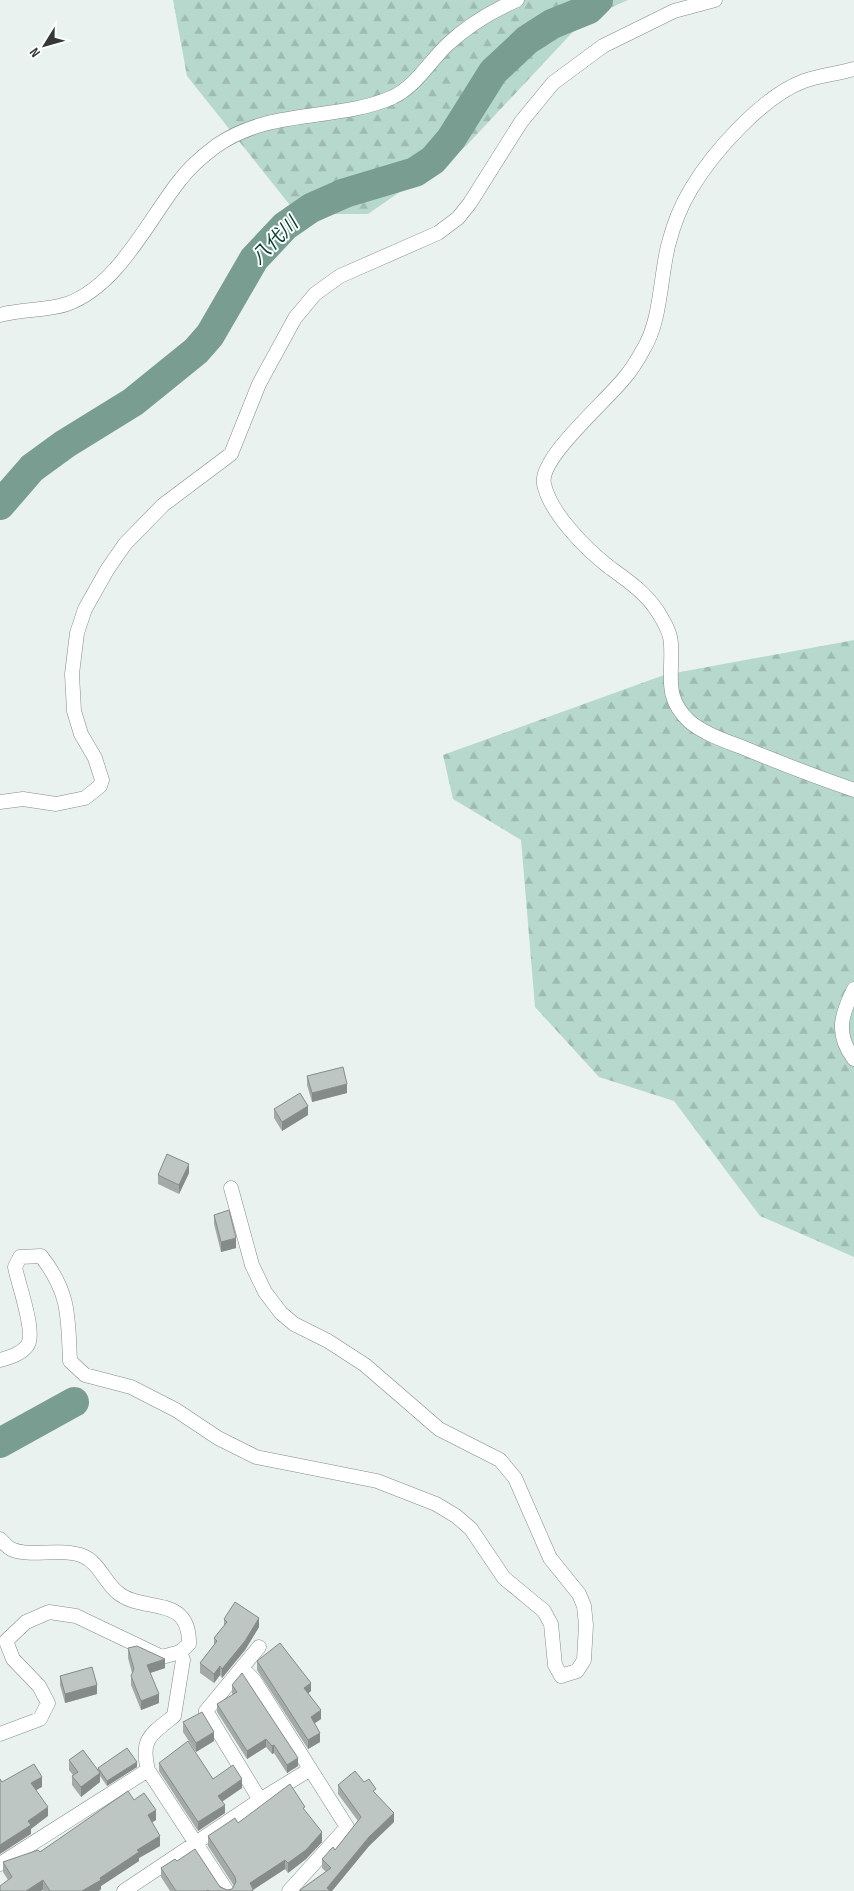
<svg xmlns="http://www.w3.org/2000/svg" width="854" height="1891" font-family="'Sofia Sans Condensed','Noto Sans JP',sans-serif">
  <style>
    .forest { fill: url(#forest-firs) }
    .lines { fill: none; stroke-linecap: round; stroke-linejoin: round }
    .river { stroke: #799d91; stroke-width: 30 }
    .street-casing { stroke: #848c89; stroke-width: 15 }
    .street { stroke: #fff; stroke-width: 14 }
    .wall { fill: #a3aaa8 }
    .shaded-wall { fill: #858b88 }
    .building { fill: #bec6c3; stroke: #858b88 }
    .labels { text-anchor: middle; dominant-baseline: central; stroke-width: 4; stroke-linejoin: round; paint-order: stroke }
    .water-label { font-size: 19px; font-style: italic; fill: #083e31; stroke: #fafffd }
  </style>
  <defs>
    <pattern id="forest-firs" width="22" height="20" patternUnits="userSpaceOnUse" patternTransform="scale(1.25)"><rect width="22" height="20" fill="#b7d9cd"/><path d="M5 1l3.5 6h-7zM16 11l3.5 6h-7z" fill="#9ebbb1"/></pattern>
  </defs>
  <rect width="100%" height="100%" fill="#eaf2ef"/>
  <path class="forest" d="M173 0H628L585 19 466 146 368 214H297L187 76Z
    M854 640V1257L760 1216 674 1101 599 1077 535 1007 521 840 453 799 443 755 664 675Z"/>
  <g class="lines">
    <path class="river" d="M0 505 32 468 65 444 133 402 196 351 210 335 254 259 285 226 311 208 345 193 415 172 433 160 451 139 493 72 527 40 552 24 589 9 598 0
      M0 1443 74 1402"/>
    <defs>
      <path id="street" d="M854 69C838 74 820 75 804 81 763 96 713 152 691 189 680 207 673 226 668 246 660 279 661 321 643 350 638 359 633 368 626 376 610 398 538 458 544 484 550 513 586 549 609 567 627 580 646 593 658 612 664 622 671 633 671 645 673 676 663 696 689 721 704 734 726 741 744 748 780 763 817 777 854 790
        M0 315C22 309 45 311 67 304 119 285 148 220 180 180 189 168 204 155 216 146 272 107 337 122 393 97 416 86 430 61 447 45 467 26 492 11 517 0
        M0 802 23 799 56 804 85 798 100 786 102 780 95 758 81 734 74 711 72 674 77 633 85 609 107 570 125 544 163 505 231 454 259 384 295 318 315 294 340 276 438 233 458 218 470 203 521 122 553 83 603 46 674 11 715 0
        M854 989C841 1015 835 1034 854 1059
        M0 1360C10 1357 21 1354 27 1346 37 1334 18 1284 15 1267L20 1257 41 1256C70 1293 68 1317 70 1361L85 1375 131 1387 176 1410 218 1438 256 1457 377 1481 436 1504 456 1516 471 1529 504 1578 544 1611 551 1624 555 1665 561 1676 577 1671 584 1660 586 1625 584 1606 579 1594 550 1558 515 1478 500 1460 439 1429 365 1365 328 1341 294 1324 281 1313 265 1292 252 1265 231 1188
        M0 1539C3 1542 7 1547 11 1549 30 1558 61 1547 83 1556 98 1562 105 1582 117 1592 142 1614 190 1593 189 1644L180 1652 162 1657 76 1616 49 1612 26 1622 6 1641 13 1659 39 1686 48 1703 40 1719 0 1734
        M259 1647 206 1711 260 1800
        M180 1652 183 1660 174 1716C151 1734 140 1739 148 1770L227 1891
        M242 1668 254 1680 347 1827 289 1891
        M0 1864 148 1770
        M124 1891 260 1800 309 1770"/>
    </defs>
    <use href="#street" class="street-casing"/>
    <use href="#street" class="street"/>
  </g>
  <path class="wall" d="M307 1076 347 1093 312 1102 307 1085Z
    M274 1109 308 1115 282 1131 274 1118Z
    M189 1173 179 1194 158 1184V1175Z
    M214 1215 236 1248 221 1252 214 1224Z
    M224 1619 259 1627 245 1650 222 1678 220 1675 214 1683 200 1673V1663L214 1645V1638L224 1626Z
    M128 1648 165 1668 150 1673 159 1703 141 1710 131 1685V1676L132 1673 128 1658Z
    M257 1661 311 1691 308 1693 321 1719 314 1723 320 1742 308 1749 257 1670Z
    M60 1676 97 1694 65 1703 60 1685Z
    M232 1685 298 1766 287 1773 274 1753 272 1754 266 1747 247 1759 217 1712V1704L233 1695 232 1693Z
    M183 1722 214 1741 196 1752 183 1732Z
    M69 1760 98 1770V1768L137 1767 107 1786 100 1776V1782L81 1797 72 1785V1776L73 1775 69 1770Z
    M159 1763 213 1779 242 1788 222 1802 225 1813 198 1831 159 1771Z
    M364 1782 376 1795 394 1822 369 1846 332 1891H300V1890L326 1872 322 1868V1859L335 1850 358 1821 338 1794V1785Z
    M134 1800 156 1820 152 1822 160 1846 139 1858V1861L101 1886V1889L99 1891H43V1890L8 1880 3 1872V1862L40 1852Z
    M305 1811 322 1842 306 1859 288 1873 285 1869 253 1890V1891H170L161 1877V1868L177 1861 227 1890 232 1889 234 1886 208 1846V1836L238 1823Z"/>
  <path class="shaded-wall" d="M347 1084V1093L312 1102V1093Z
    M308 1106V1115L282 1131V1122Z
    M189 1164V1173L179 1194V1185Z
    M236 1238V1248L221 1252V1242Z
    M259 1618V1627L245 1650 222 1678V1669Z
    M165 1659V1668L147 1674V1665Z
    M220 1666V1675L214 1683V1674Z
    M311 1683V1691L304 1697V1688Z
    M97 1685V1694L65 1703V1694Z
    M159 1694V1703L141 1710V1701Z
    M321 1710V1719L311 1726V1717Z
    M214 1732V1741L196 1752V1743Z
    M320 1733V1742L308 1749V1740Z
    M266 1739V1747L247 1759V1751Z
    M274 1745V1753L272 1754V1746Z
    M298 1758V1766L287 1773V1765Z
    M137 1762V1767L107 1786V1781Z
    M100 1773V1782L81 1797V1787Z
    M42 1777V1787L31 1793V1783Z
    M242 1779V1788L218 1804V1796Z
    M225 1805V1813L198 1831V1822Z
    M48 1807V1816L31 1829V1834L0 1854V1845L28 1821Z
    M156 1810V1820L148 1825V1815Z
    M394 1813V1822L369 1846 332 1891H327V1888L369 1837Z
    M322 1832V1842L306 1859 288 1873V1863Z
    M160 1836V1846L139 1858V1861L101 1886V1889L99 1891H82L137 1850Z
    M285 1860V1869L253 1890V1891H250V1883Z
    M43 1880V1890L41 1891H26Z"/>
  <path class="building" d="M343 1067 347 1084 312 1093 307 1076Z
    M300 1093 308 1106 282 1122 274 1109Z
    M167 1154 189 1164 179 1185 158 1175Z
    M229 1210 236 1238 221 1242 214 1215Z
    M235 1602 259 1618 245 1641 222 1669 220 1666 214 1674 200 1663 217 1641 214 1638 227 1622 224 1619Z
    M280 1643 311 1683 304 1688 321 1710 311 1717 320 1733 308 1740 257 1661Z
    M137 1646 165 1659 147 1665 159 1694 141 1701 131 1676 134 1669 128 1648Z
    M92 1667 97 1685 65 1694 60 1676Z
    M242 1673 298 1758 287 1765 274 1745 272 1746 266 1739 247 1751 217 1704 237 1692 232 1685Z
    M202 1712 214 1732 196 1743 183 1722Z
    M188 1741 213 1779 233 1765 242 1779 218 1796 225 1805 198 1822 159 1763Z
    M127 1748 137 1762 107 1781 98 1768Z
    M83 1750 100 1773 81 1787 72 1776 78 1772 69 1760Z
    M34 1764 42 1777 31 1783 48 1807 28 1821 31 1825 0 1845V1779L2 1782Z
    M355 1771 364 1782 369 1779 376 1789 373 1791 394 1813 369 1837 327 1888 330 1891H301L300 1890 331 1868 322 1859 333 1847 335 1850 361 1817 338 1785Z
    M290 1784 305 1807 303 1808 322 1832 306 1850 288 1863 285 1860 250 1883 253 1889 252 1891H209L208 1890 206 1891H176L161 1868 175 1859 177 1861 195 1849 220 1887 227 1890 232 1889 236 1882 235 1877 208 1836 235 1818 238 1823Z
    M128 1791 134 1800 144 1793 156 1810 148 1815 160 1836 137 1850 139 1852 100 1878 101 1880 82 1891H50L43 1880 26 1891H0V1886L12 1877 3 1862 38 1850 40 1852Z"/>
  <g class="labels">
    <g class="water-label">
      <text transform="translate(275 241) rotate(-45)">八代川</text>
    </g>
  </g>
  <g transform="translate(45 45) rotate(233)" stroke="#fafffd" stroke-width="4" paint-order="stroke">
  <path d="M0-4L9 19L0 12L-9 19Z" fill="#353837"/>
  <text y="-8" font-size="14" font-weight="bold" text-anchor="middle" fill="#353837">N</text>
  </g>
</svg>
